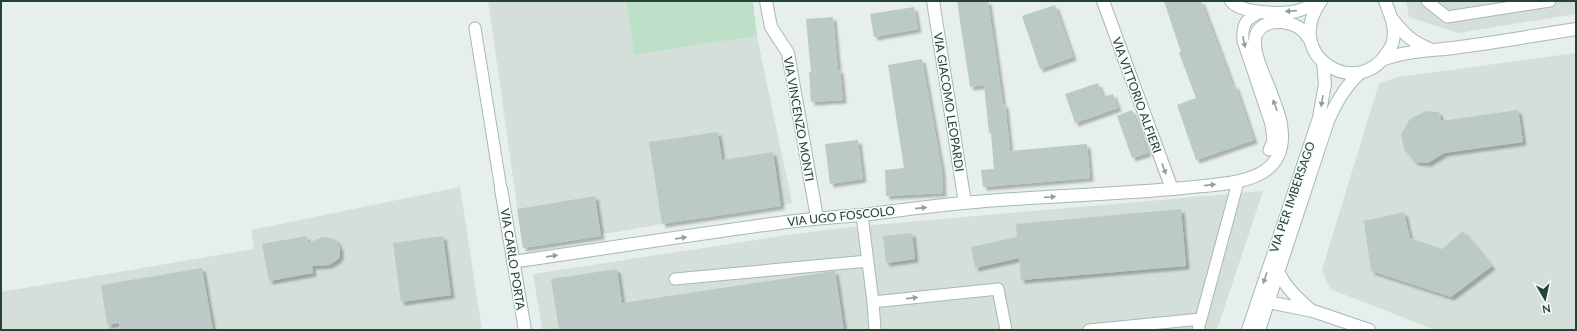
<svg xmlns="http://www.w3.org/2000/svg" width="1577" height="331" font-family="Lato,sans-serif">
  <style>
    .built { fill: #d4dfda }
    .green { fill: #bfe0c8 }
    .building { fill: #bbcac4; filter: url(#shadow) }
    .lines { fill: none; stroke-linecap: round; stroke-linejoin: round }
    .service-casing { stroke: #a8b8b2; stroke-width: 13 }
    .minor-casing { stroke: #a8b8b2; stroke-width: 14 }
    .secondary-casing { stroke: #a4bbb3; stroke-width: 14 }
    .service { stroke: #fff; stroke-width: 11 }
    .minor { stroke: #fff; stroke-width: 12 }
    .secondary { stroke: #fff; stroke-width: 12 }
    .oneway { fill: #92a09c }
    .labels { text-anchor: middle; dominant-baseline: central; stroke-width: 3; stroke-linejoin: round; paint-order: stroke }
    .street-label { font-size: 12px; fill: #24423a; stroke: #f7fbf9 }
  </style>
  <defs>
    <filter id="shadow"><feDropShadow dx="3.5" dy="3.5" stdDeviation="1" flood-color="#0004"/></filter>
  </defs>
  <rect width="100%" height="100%" fill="#e6efeb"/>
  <path class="built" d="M488 1H626L634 55 757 36 792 203 781 206 662 224 523 248Z
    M1406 1H1576V14L1458 33 1409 17Z
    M1576 53V330H1435L1330 289 1322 270 1379 83 1398 77Z
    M460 187 482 330H1V292L254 249 251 230Z
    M1263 191 1217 330H542L533 274 788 235 850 227Z"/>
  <path class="green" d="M626 1H753L757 36 634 55Z"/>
  <path class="building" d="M957 1H988L1003 105 1005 104 1010 151 1087 144 1090 178 983 187 981 170 994 169 991 133H989L984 85 970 87Z
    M1164 1H1201L1233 86 1235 85 1254 140 1196 160 1177 105 1196 98 1179 53 1181 52Z
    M1055 5 1073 57 1040 69 1022 16Z
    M914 7 918 29 874 37 870 14Z
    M833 17 838 70H840L843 100 811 102 809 72H811L806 19Z
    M922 59 942 171 943 193 886 196 885 170 904 168 888 65Z
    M1098 83 1103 97 1113 94 1118 108 1075 123 1065 94Z
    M1132 110 1148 153 1132 158 1117 116Z
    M1518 110 1523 142 1444 153 1428 163 1415 162 1404 149 1401 134 1410 119 1426 111 1439 112 1441 121Z
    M718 132 722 160 773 152 781 206 662 224 649 142Z
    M858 140 863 179 830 184 825 144Z
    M595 196 601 236 523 248 517 209Z
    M1181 209 1186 266 1021 280 1019 258 975 268 971 247 1017 237 1016 224Z
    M1404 212 1410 238 1442 249 1463 231 1492 266 1451 297 1371 271 1364 221Z
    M912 233 915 259 886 263 883 236Z
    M306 236 308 243 323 237 332 238 336 240 340 248V256L337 260 329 265 312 266 313 273 269 281 262 244Z
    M443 236 451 295 401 302 393 243Z
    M202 268 213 330H120L119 323 107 325 101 285Z
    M617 269 622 303 835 271 844 330H559L551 279Z"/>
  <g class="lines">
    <defs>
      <path id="service" d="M1427 1 1447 17 1550 1
        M1261 12C1245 19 1242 24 1243 41L1271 124 1273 141 1269 150
        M475 28 501 189
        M862 215 873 302 875 330
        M675 279 868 261
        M873 302 998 289 1006 330
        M1089 330 1201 319
        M1198 330 1238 182"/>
      <path id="minor" d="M766 1 771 27 788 53 817 218
        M933 1 965 203
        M1103 1 1172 189
        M1231 1C1242 14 1284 15 1300 10 1307 8 1313 4 1319 1
        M1393 20C1405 35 1412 42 1430 49
        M1384 59C1409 50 1434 51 1460 47 1499 42 1537 35 1576 29
        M501 189 525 330
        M513 262C602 249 690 235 779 223 807 219 834 217 862 215 896 211 930 206 964 203 1037 196 1110 195 1183 188 1225 183 1291 186 1281 125 1280 114 1274 103 1271 93 1265 77 1255 59 1255 42 1254 21 1282 18 1296 26 1303 29 1306 34 1310 40
        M1278 272C1287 289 1297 298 1312 311
        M1258 300 1313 311 1369 330"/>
      <path id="secondary" d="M1321 1C1281 57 1358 100 1387 53 1391 48 1394 40 1394 33 1394 21 1389 12 1385 1
        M1248 330 1319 118 1325 84 1323 62
        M1259 330 1328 121C1336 102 1345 86 1361 72"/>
    </defs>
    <use href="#service" class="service-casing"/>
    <use href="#minor" class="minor-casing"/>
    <use href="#secondary" class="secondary-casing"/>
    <use href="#service" class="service"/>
    <use href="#minor" class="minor"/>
    <use href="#secondary" class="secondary"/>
  </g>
  <defs><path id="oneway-solid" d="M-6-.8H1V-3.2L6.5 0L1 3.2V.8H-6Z"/></defs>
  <g class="oneway">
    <use href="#oneway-solid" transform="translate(1291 11) rotate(175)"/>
    <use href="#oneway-solid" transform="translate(1244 42) rotate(78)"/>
    <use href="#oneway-solid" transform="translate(1322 101) rotate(100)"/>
    <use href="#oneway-solid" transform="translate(1275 105) rotate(-110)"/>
    <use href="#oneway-solid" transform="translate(1164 169) rotate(70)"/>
    <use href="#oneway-solid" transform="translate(1210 185) rotate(-6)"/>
    <use href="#oneway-solid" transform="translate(1050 197) rotate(-4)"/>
    <use href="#oneway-solid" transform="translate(921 208) rotate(-6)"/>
    <use href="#oneway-solid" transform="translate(681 238) rotate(-8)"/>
    <use href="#oneway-solid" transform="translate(552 256) rotate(-8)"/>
    <use href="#oneway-solid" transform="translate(1265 278) rotate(109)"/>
    <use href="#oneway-solid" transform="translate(912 298) rotate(-6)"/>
  </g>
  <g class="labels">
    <g class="street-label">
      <text transform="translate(1137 95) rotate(70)">VIA VITTORIO ALFIERI</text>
      <text transform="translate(949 102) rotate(81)">VIA GIACOMO LEOPARDI</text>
      <text transform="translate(799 119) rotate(80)">VIA VINCENZO MONTI</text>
      <text transform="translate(1292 197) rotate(-71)">VIA PER IMBERSAGO</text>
      <text transform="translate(841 216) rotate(-6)">VIA UGO FOSCOLO</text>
      <text transform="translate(513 259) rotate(81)">VIA CARLO PORTA</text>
    </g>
  </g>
  <rect width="1577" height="331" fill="none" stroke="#24423a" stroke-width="4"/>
  <g transform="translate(1545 299) rotate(171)" stroke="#f7fbf9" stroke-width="3" paint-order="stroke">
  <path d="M0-3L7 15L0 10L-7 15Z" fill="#24423a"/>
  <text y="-6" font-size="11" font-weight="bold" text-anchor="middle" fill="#24423a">N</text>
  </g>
</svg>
